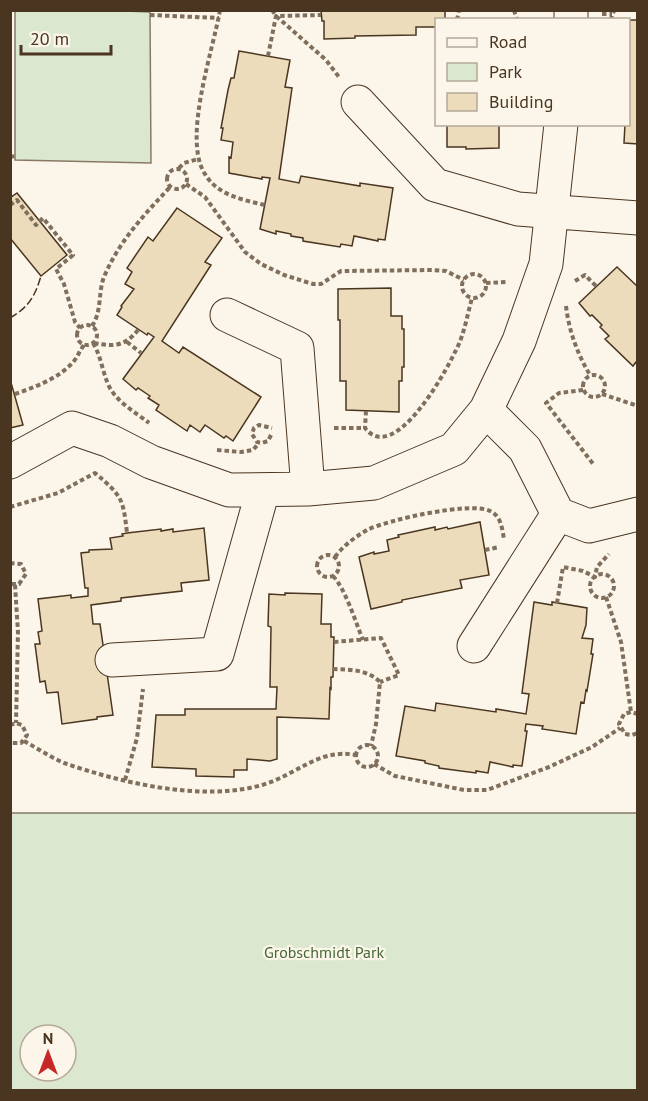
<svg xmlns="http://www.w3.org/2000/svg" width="648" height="1101" font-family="'PT Sans',sans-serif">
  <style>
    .green { fill: #dce7d0; stroke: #887966; stroke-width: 1.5; fill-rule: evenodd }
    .building { fill: #ecdcbc; stroke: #4a3520; stroke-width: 1.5 }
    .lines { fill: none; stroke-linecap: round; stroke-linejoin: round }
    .minor-casing { stroke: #4a3520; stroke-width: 35 }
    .path { stroke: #7f6f5c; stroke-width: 4; stroke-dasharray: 4.5 3; stroke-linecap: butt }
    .minor { stroke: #fbf6e9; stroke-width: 33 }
    .fence { stroke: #4a3520; stroke-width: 1.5; stroke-dasharray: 8 3; stroke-linecap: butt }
    .labels { text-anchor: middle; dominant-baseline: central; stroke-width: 4.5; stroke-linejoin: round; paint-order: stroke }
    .park-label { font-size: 16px; fill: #436837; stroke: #fbf6e9 }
  </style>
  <rect width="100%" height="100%" fill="#fbf6e9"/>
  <path class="green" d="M99 10 150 12 151 163 15 160V11Z
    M11 813H637V1090H11ZM30 1035H66V1071H30Z"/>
  <path class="building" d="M321 10H445V20H436V45V27H416V35L355 36V38L324 39V21H322Z
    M628 20H638V144L624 143 625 124H628Z
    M239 51 290 60 285 87 292 88 279 179 299 183 301 176 360 186V183L393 188 385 240 378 239V241L354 236 352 246 341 244 340 247 303 241V238L291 236V234L276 231V234L260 229 270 178 262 177V179L229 173V157L231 158 233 142 221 140 223 128H221L228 90 231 78H234Z
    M447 124H499V148L466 149V147H447Z
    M17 193 67 255 41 276 10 238V198Z
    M177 208 222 238 205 262 211 265 162 341 179 353 183 347 261 397 233 441 226 436 224 438 205 425 200 432 190 425 187 431 156 410 159 405 148 398 150 396 138 388 136 390 123 379 154 337 148 333 147 335 117 315 122 307 121 306 134 289 125 284 132 272 127 268 148 237 153 241Z
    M617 267 638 287V363L636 362 633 366 605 339 609 336 600 327 602 325 592 315 590 316 579 303Z
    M391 288V316H402V329H404V367H402V381H399V412L346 410V381H340V320H338V289Z
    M10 379 23 425 10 428Z
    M480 522 489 575 460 580 462 588 402 600V602L371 609 359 557 374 552V554L389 551 387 540 399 537 398 535 435 527V530L447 527 448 529Z
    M204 528 209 580 181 583 182 591 121 598V601L91 605 93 624H100L113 715 97 717V719L62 724 58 692 47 693 45 681 40 682 35 644H40L38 632 42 631 38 599 71 595V598L88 596V588H85L81 553 89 552V550L112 549 110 538 123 536 122 534 127 533 161 529V531L173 529V532Z
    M285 593 322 594 321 624H331V637H334L333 677H331V689L330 688 329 719 277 717V759L270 761 247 759V770H234V777L196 776V769L152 767 156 715H185V709H276L277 687H270L271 627 268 626 269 594 285 595Z
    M534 602 552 605V602L587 608 586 625 582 638 593 639 591 654H593L587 691 586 690 584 703 581 702 576 734 542 729 543 726 526 724 525 731H527L522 766 513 765V767L490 762 488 773 476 771V773L439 768V766L425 763V761L396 756 405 706 435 711 436 703 496 712V709L526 714 529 694 522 693Z"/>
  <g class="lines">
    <defs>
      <path id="minor" d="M571 20V10
        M358 102 435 185 518 209 638 218
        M227 315 297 348 308 489
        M486 410 525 449 558 514 589 526 638 514
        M10 462 72 428 110 441 151 462 229 490 308 489 374 483 454 449 486 410 519 341 546 264 561 124
        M474 646 558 514
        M112 660 217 654 263 490"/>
    </defs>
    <use href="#minor" class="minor-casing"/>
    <path class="path" d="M220 10C213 51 182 139 205 174 217 195 243 200 265 205
      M272 10 276 16 326 60 339 77
      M514 10 517 20
      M602 14H612
      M150 15 219 18
      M457 20 459 10
      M611 20 612 14 615 10
      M268 56 276 16 321 15
      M10 157 15 156
      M179 168 184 163 198 159
      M167 179a10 10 0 1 1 20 0a10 10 0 1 1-20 0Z
      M186 184 205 197 245 252 261 264 284 275 313 284H321L341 271 433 270 446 271 464 280
      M10 205 17 200 36 225 43 218 73 255 56 269 64 284 75 322 80 328
      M462 286a12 12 0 1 1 24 0a12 12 0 1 1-24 0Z
      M575 281 585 275 596 286
      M486 283 506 282
      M566 306C569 331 577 353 590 375
      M77 335a10 10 0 1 1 20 0a10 10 0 1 1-20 0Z
      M92 326C102 312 98 292 104 277 119 241 145 214 170 187
      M127 342 141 353
      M93 343C101 356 102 370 108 384 115 401 135 412 149 423
      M94 343C115 347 125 346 138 330
      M583 386a11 11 0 1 1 22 0a11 11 0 1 1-22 0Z
      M583 390 559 393 546 403 594 465
      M15 394C35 387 60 378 74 361 78 356 80 350 84 345
      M602 394 638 406
      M366 411 365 428C394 465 444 375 455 352 464 336 467 316 472 298
      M334 428H365
      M271 435 268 441 262 443 257 442 252 434 254 428 259 425 272 428
      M217 450 241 452 253 450 259 443
      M10 507 58 493 95 473C122 496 123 498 127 533
      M485 550 499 547
      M317 566a11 11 0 1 1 22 0a11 11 0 1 1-22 0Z
      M335 557C343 546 355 537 367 530 387 520 471 501 490 511 501 516 502 528 504 539
      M10 563 21 564 26 574 19 584H10
      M590 586a12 12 0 1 1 24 0a12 12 0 1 1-24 0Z
      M333 576C346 590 355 621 363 640
      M15 585 18 632 16 723
      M606 597 621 642 631 712
      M557 603 563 567 583 571 595 577 597 567 609 554
      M334 642 381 638 399 675 380 682
      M333 669C350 670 367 669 380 682L376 724 371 746
      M638 714 631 712 624 714 619 724 625 734 632 735 638 733
      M10 725 16 723 22 725 27 735 21 743H10
      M24 741C37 748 50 757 64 763 122 783 202 802 262 785 297 775 318 748 356 755
      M356 756a11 11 0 1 1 22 0a11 11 0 1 1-22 0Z
      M374 764 395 776 464 790H487L549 767 592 747 620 728
      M125 780 137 738 143 689"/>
    <use href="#minor" class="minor"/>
    <path class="fence" d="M10 318C29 307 35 296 41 276"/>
  </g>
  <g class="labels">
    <g class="park-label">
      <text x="324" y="952">Grobschmidt Park</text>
    </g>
  </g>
  <rect width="648" height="1101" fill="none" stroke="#4a3520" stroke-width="24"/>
  <rect x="435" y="18" width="195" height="108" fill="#fbf6e9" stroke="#b4a999" stroke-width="1.5"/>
  <rect x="447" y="38" width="30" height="9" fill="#fbf6e9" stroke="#b4a999" stroke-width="1.5"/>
  <text x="489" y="48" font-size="18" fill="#4a3520">Road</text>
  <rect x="447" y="63" width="30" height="18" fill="#dce7d0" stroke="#b4a999" stroke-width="1.5"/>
  <text x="489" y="78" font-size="18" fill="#4a3520">Park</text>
  <rect x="447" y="93" width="30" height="18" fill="#ecdcbc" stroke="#b4a999" stroke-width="1.5"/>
  <text x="489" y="108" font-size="18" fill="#4a3520">Building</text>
  <g transform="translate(48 1053)"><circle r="28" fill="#fbf6e9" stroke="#b4a999" stroke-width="1.5"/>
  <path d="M0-4.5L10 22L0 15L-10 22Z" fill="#c62828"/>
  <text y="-9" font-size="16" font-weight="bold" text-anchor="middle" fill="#4a3520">N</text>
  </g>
  <path d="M21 45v9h90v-9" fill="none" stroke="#4a3520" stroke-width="3"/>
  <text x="30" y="45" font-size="18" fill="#4a3520" stroke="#fbf6e9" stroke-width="4.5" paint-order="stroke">20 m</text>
</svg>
